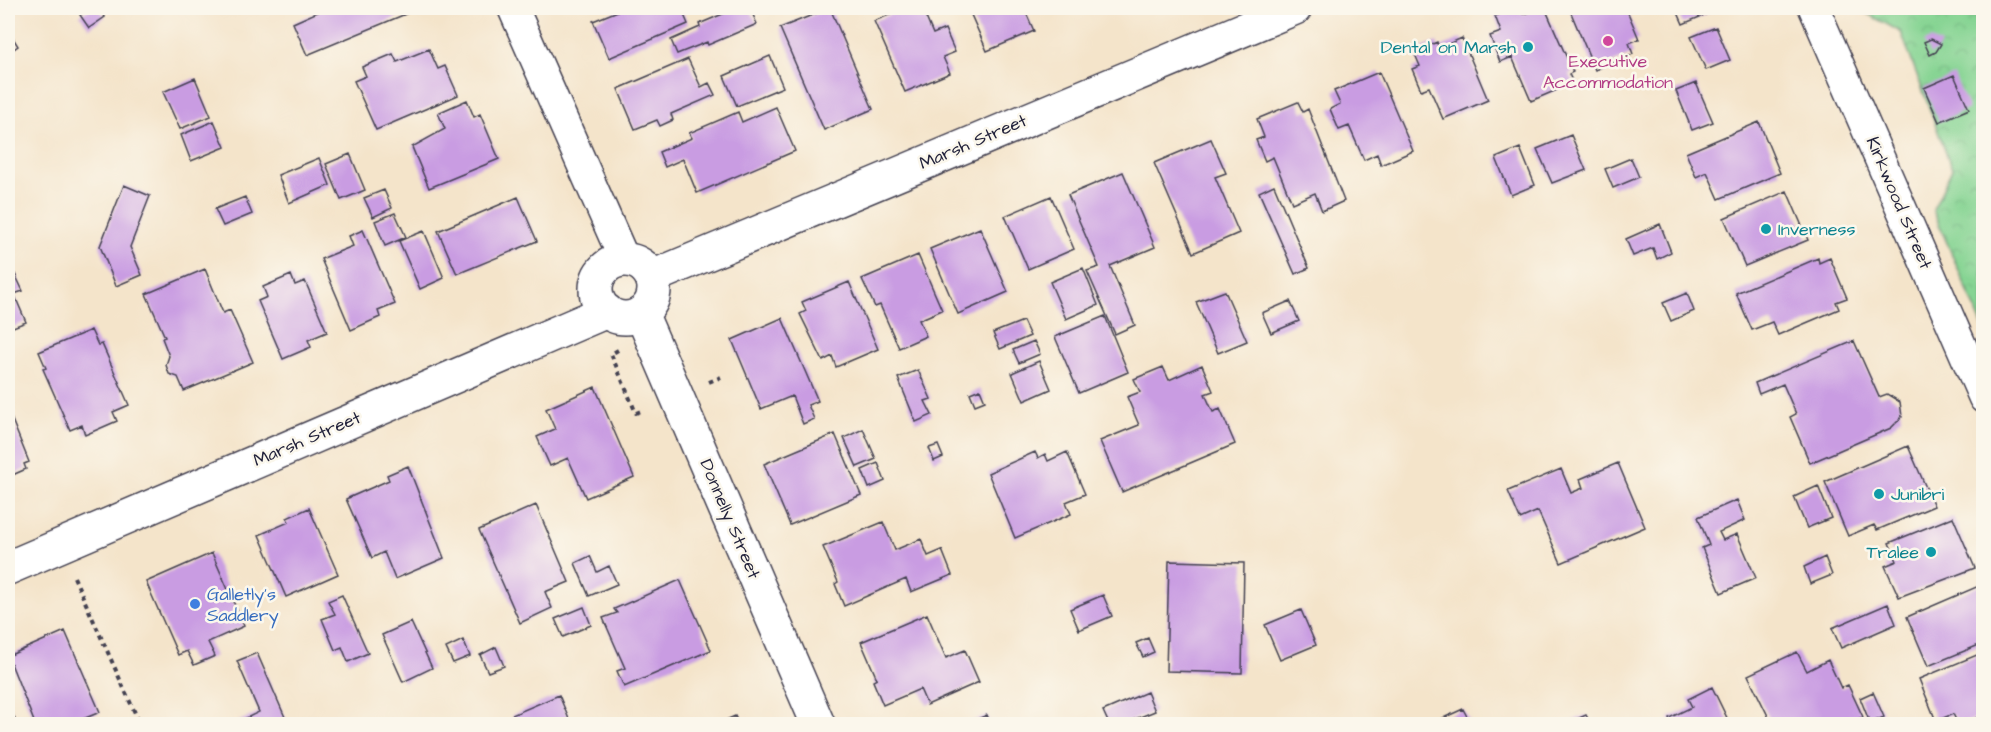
<svg xmlns="http://www.w3.org/2000/svg" width="1991" height="732" font-family="'Architects Daughter',sans-serif">
  <style>
    .park { fill: url(#park-crowns); stroke: #547b67; stroke-width: 1.5 }
    .building { fill: #c99ce2 }
    .lines { fill: none; stroke-linecap: round; stroke-linejoin: round }
    .street-casing { stroke: #423f50; stroke-width: 33 }
    .secondary-casing { stroke: #423f50; stroke-width: 36 }
    .path { stroke: #423f50; stroke-width: 4; stroke-dasharray: 4.5 4.5; stroke-linecap: butt }
    .street { stroke: #fff; stroke-width: 30 }
    .secondary { stroke: #fff; stroke-width: 33 }
    .hotel-dot { fill: #d1479c; stroke: #fbf7ec; stroke-width: 2 }
    .culture-dot { fill: #0f9aa8; stroke: #fbf7ec; stroke-width: 2 }
    .shop-dot { fill: #3f7fe0; stroke: #fbf7ec; stroke-width: 2 }
    .labels { text-anchor: middle; dominant-baseline: central; stroke-width: 5; stroke-linejoin: round; paint-order: stroke }
    .culture-label { font-size: 18px; fill: #0d838f; stroke: #fbf7ec; text-anchor: end }
    .hotel-label { font-size: 18px; fill: #b23c85; stroke: #fbf7ec }
    .street-label { font-size: 18px; fill: #22223b; stroke: #fbf7ec }
    .shop-label { font-size: 18px; fill: #366cbe; stroke: #fbf7ec; text-anchor: start }
  </style>
  <defs>
    <pattern id="park-crowns" width="20" height="18" patternUnits="userSpaceOnUse" patternTransform="scale(1.5)"><rect width="20" height="18" fill="#86d493"/><path d="M2 6a3 3 0 1 1 6 0M12 15a3 3 0 1 1 6 0" fill="none" stroke="#73b680"/></pattern>
  </defs>
  <rect width="100%" height="100%" fill="#fbf7ec"/>
  <filter id="ink" filterUnits="userSpaceOnUse"><feTurbulence type="fractalNoise" baseFrequency=".0167" numOctaves="2"/><feDisplacementMap in="SourceGraphic" scale="12" xChannelSelector="R" yChannelSelector="G"/><feConvolveMatrix kernelMatrix="1 2 1 2 8 2 1 2 1" color-interpolation-filters="sRGB"/></filter>
  <filter id="wash" filterUnits="userSpaceOnUse"><feTurbulence type="fractalNoise" baseFrequency=".008" numOctaves="4" result="noise"/><feDisplacementMap in="SourceGraphic" scale="24" xChannelSelector="R" yChannelSelector="G"/><feGaussianBlur stdDeviation="1.35" result="paint"/><feColorMatrix in="noise" values="0 0 0 0 0 0 0 0 0 0 0 0 0 0 0 0 0 1.4 0 .05"/><feComposite in="paint" operator="in"/></filter>
  <g filter="url(#wash)">
    <rect width="100%" height="100%" fill="#f4e4ca"/>
    <path class="park" d="M1857 8H1983V327L1933 210 1952 169 1901 32Z"/>
    <g id="blocks">
      <path class="building" d="M91 8H99L105 17 89 28 80 15Z
        M316 8H420L307 55 293 23 318 12Z
        M625 8H681L688 24 609 58 593 21Z
        M737 8H750L757 24 708 45 707 42 677 54 671 40 700 27 699 24Z
        M830 8 873 109 824 130 780 28Z
        M907 8H922L933 34 945 29 955 52 943 57 950 73 905 92 874 21Z
        M968 8H1024L1034 31 987 51Z
        M1516 8H1520L1523 14 1545 8 1573 72 1569 74 1573 83 1531 101 1512 57 1500 62 1490 36 1501 32 1495 16Z
        M1569 8H1626L1639 39 1629 43 1633 54 1595 70Z
        M1676 8H1721L1683 24Z
        M1716 27 1730 60 1706 70 1691 37Z
        M8 30 18 46 8 53Z
        M1462 38 1488 100 1443 119 1429 87 1421 90 1412 69 1420 66 1414 52 1437 42 1439 48Z
        M1931 39 1941 44 1936 52 1930 55 1924 42Z
        M429 49 438 69 445 66 458 95 376 130 354 81 366 76 362 67 393 54 397 62Z
        M770 56 783 87 737 106 724 76Z
        M688 59 701 87 709 83 715 95 671 114 673 120 660 126 657 120 635 129 618 89Z
        M1379 72 1413 151 1381 165 1377 154 1364 160 1349 126 1339 130 1330 109 1340 104 1334 91Z
        M1954 75 1969 109 1939 122 1924 88Z
        M195 78 211 116 180 129 163 92Z
        M1696 83 1713 122 1692 130 1676 91Z
        M467 100 474 117 480 114 499 159 429 188 412 147 445 129 438 113Z
        M1298 102 1303 112 1308 109 1344 201 1322 211 1315 193 1292 203 1273 157 1265 161 1256 140 1264 137 1257 119Z
        M776 107 795 151 697 193 683 159 665 167 659 152 692 138 689 133 738 112 742 122Z
        M214 121 225 147 191 161 181 135Z
        M1759 122 1780 173 1719 199 1707 172 1696 177 1686 153Z
        M1571 135 1586 170 1552 183 1537 149Z
        M1211 139 1226 173 1215 177 1239 233 1193 253 1154 163Z
        M1520 148 1535 185 1511 195 1496 158Z
        M350 154 365 190 341 200 326 164Z
        M319 158 330 185 289 203 278 175Z
        M1631 158 1639 177 1613 188 1605 169Z
        M1123 172 1155 247 1110 266 1135 325 1115 334 1087 271 1099 267 1068 195Z
        M124 185 150 196 130 247 142 275 116 286 100 246Z
        M1274 185 1309 268 1295 274 1259 192Z
        M384 190 392 208 373 217 364 198Z
        M1787 191 1808 240 1745 266 1724 218Z
        M1051 196 1074 249 1028 269 1005 216Z
        M245 197 252 214 223 226 215 209Z
        M518 197 537 241 457 274 438 231Z
        M395 213 406 237 385 246 375 221Z
        M1660 224 1671 252 1657 259 1653 248 1633 256 1626 239Z
        M980 228 1008 292 958 314 930 249Z
        M363 230 395 304 378 311 380 317 351 330 321 259 353 246 349 236Z
        M424 231 444 278 420 289 399 241Z
        M918 255 942 310 919 320 926 336 899 348 880 305 875 307 862 279Z
        M1818 258 1819 263 1830 258 1847 298 1836 302 1839 309 1778 335 1772 322 1752 330 1736 293Z
        M1083 268 1098 305 1066 319 1050 282Z
        M205 269 223 313 230 310 253 362 184 391 178 377 169 374 166 365 169 356 162 338 165 337 146 294Z
        M15 274 23 291 14 294 26 322 8 329V277Z
        M291 275 295 285 305 281 327 332 308 340 311 347 283 359 258 301 267 297 263 287Z
        M849 282 878 349 836 367 832 356 823 361 800 314 806 311 802 302Z
        M1225 291 1247 341 1218 353 1196 302Z
        M1687 293 1694 311 1671 321 1663 303Z
        M1290 301 1299 321 1271 333 1262 313Z
        M1105 316 1128 372 1079 393 1055 337Z
        M782 318 818 401 808 405 814 419 803 424 792 396 761 409 732 340Z
        M1023 321 1030 336 1000 349 993 333Z
        M91 330 98 345 102 344 129 405 113 412 117 421 85 435 82 425 70 430 43 369 46 368 39 352Z
        M1034 341 1040 354 1019 363 1013 350Z
        M1854 341 1879 397 1887 394 1900 402 1902 417 1891 428 1810 463 1790 417 1796 414 1783 384 1759 394 1755 383Z
        M1039 361 1051 389 1024 401 1012 373Z
        M1202 365 1213 391 1205 394 1213 412 1220 409 1235 444 1122 492 1100 441 1139 425 1127 397 1140 392 1134 379 1163 367 1169 380Z
        M918 370 931 399 925 401 932 415 916 422 898 378Z
        M595 387 634 477 586 498 568 458 550 466 537 437 555 429 546 409Z
        M980 389 985 401 975 405 970 393Z
        M8 410 29 462 24 464 26 469 8 477Z
        M863 429 876 459 857 467 844 438Z
        M835 434 861 495 790 525 764 464Z
        M938 445 943 457 934 461 929 448Z
        M1908 446 1934 506 1877 530 1874 525 1848 536 1825 482Z
        M1035 452 1038 458 1045 454 1048 461 1067 452 1085 494 1066 502 1071 514 1015 538 988 473Z
        M878 463 885 481 869 488 862 470Z
        M1618 463 1645 527 1561 563 1538 511 1520 519 1508 491 1561 469 1571 493 1583 488 1580 479Z
        M408 466 444 558 395 579 384 552 372 558 346 499 389 480 387 475Z
        M1818 486 1831 518 1807 528 1794 497Z
        M1737 500 1745 520 1719 532 1723 540 1737 534 1756 578 1721 593 1702 548 1709 545 1698 517Z
        M536 505 569 582 545 592 552 608 520 623 479 530Z
        M309 508 338 574 286 597 259 535 289 522 287 518Z
        M1953 517 1975 568 1899 597 1885 566 1897 561 1889 543Z
        M883 522 895 550 921 539 928 556 942 550 952 575 911 592 906 579 844 606 835 584 838 582 823 547Z
        M212 553 244 626 208 642 215 656 194 665 187 651 178 655 146 582Z
        M590 556 597 572 609 566 617 584 589 596 575 563Z
        M1825 557 1832 575 1810 584 1804 567Z
        M1169 561 1244 563 1242 673 1166 671Z
        M680 580 711 650 624 687 617 671 625 668 603 618 617 613 614 609Z
        M1981 585 1984 643 1928 666 1907 617Z
        M342 595 368 653 348 662 342 647 335 650 322 619 335 614 328 601Z
        M1103 595 1112 616 1079 630 1070 609Z
        M1888 604 1896 624 1841 648 1832 628Z
        M584 607 591 625 563 637 555 619Z
        M1301 610 1316 645 1280 660 1265 625Z
        M927 614 946 658 965 650 979 682 927 705 920 689 883 705 873 681 877 679 861 642Z
        M411 622 432 668 403 682 382 635Z
        M65 631 100 712 71 724H35L8 656Z
        M1148 638 1154 652 1143 657 1136 643Z
        M463 640 470 656 453 663 446 648Z
        M496 647 504 666 488 672 480 655Z
        M1797 652 1807 671 1828 660 1841 688 1848 685 1863 717 1847 724H1772L1748 675Z
        M1984 652V715L1962 724H1958L1953 714 1936 721 1919 679Z
        M257 653 288 724H239L238 722 259 712 237 661Z
        M1712 687 1730 724H1672L1669 718 1692 707 1688 699Z
        M1147 692 1155 711 1123 724H1109L1103 711Z
        M1873 692 1884 717 1870 723 1860 698Z
        M559 695 571 724H517L512 715Z
        M8 703 17 724H8Z
        M1463 709 1471 724H1430Z
        M987 715 991 724H966Z
        M1586 715 1591 724H1566Z
        M735 716 739 724H717Z"/>
    </g>
  </g>
  <g filter="url(#ink)">
    <use href="#blocks" fill-opacity="0" stroke="#423f50" stroke-width="1.5"/>
    <g class="lines">
      <defs>
        <path id="street" d="M513 8 624 259
          M1814 8 1984 398"/>
        <path id="secondary" d="M596 289a29 29 0 1 1 58 0a29 29 0 1 1-58 0Z
          M652 277 1295 8
          M641 313 818 724
          M8 568 607 311"/>
      </defs>
      <use href="#street" class="street-casing"/>
      <use href="#secondary" class="secondary-casing"/>
      <path class="path" d="M618 350 611 354 636 413 644 410
        M709 382 721 377
        M74 577 140 724"/>
      <use href="#street" class="street"/>
      <use href="#secondary" class="secondary"/>
    </g>
  </g>
  <circle class="hotel-dot" cx="1608" cy="41" r="6"/>
  <g class="culture-dot">
    <circle cx="1528" cy="47" r="6"/>
    <circle cx="1766" cy="229" r="6"/>
    <circle cx="1879" cy="494" r="6"/>
    <circle cx="1931" cy="552" r="6"/>
  </g>
  <circle class="shop-dot" cx="195" cy="604" r="6"/>
  <g class="labels">
    <g class="culture-label">
      <text x="1516" y="47">Dental on Marsh</text>
      <text x="1778" y="229" text-anchor="start">Inverness</text>
      <text x="1891" y="494" text-anchor="start">Junibri</text>
      <text x="1919" y="552">Tralee</text>
    </g>
    <g class="hotel-label">
      <text x="1608" y="61">Executive<tspan x="1608" dy="21">Accommodation</tspan></text>
    </g>
    <g class="street-label">
      <text transform="translate(973 142) rotate(-23)">Marsh Street</text>
      <text transform="translate(1899 203) rotate(67)">Kirkwood Street</text>
      <text transform="translate(307 439) rotate(-23)">Marsh Street</text>
      <text transform="translate(730 519) rotate(67)">Donnelly Street</text>
    </g>
    <g class="shop-label">
      <text x="207" y="594">Galletly's<tspan x="207" dy="21">Saddlery</tspan></text>
    </g>
  </g>
  <rect width="1991" height="732" fill="none" stroke="#fbf7ec" stroke-width="30"/>
</svg>
